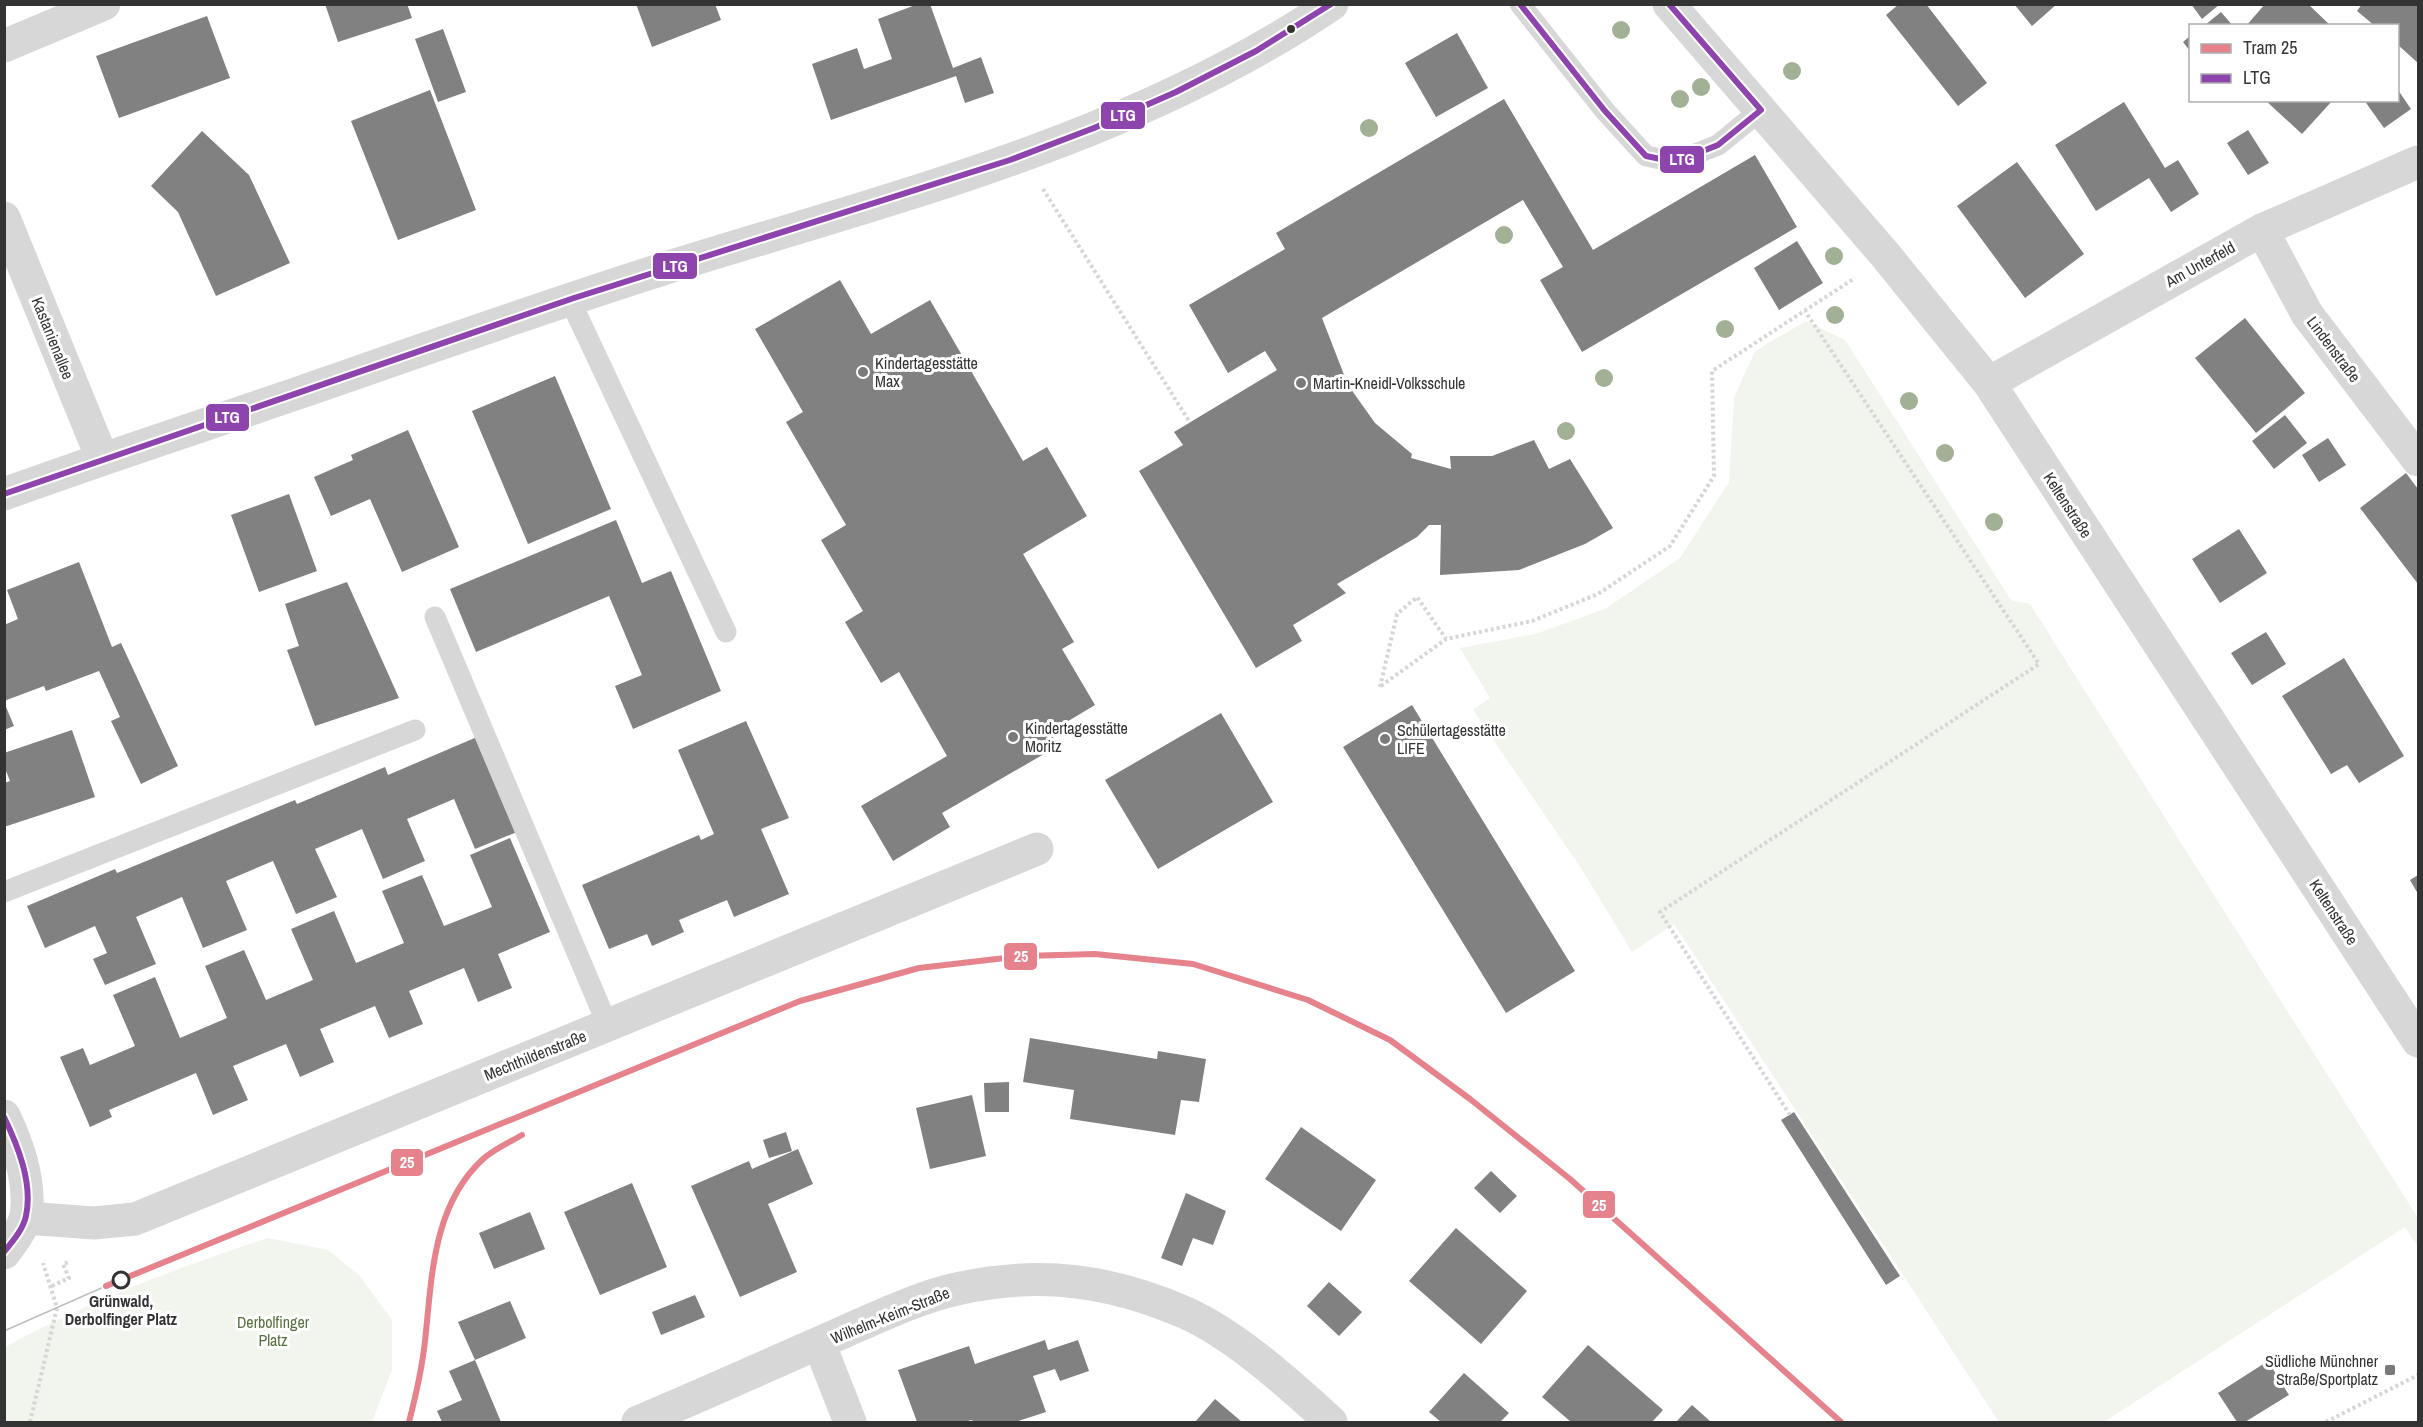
<svg xmlns="http://www.w3.org/2000/svg" width="2423" height="1427" font-family="'Archivo Narrow',sans-serif">
  <style>
    .green { fill: #f1f5ed }
    .building { fill: #818181 }
    .lines { fill: none; stroke-linecap: round; stroke-linejoin: round }
    .path { stroke: #d6d6d6; stroke-width: 4; stroke-dasharray: 3 3; stroke-linecap: butt }
    .lane { stroke: #d7d7d7; stroke-width: 21 }
    .street { stroke: #d7d7d7; stroke-width: 33 }
    .tram { stroke: #bebebe; stroke-width: 1.5 }
    .bus-1-casing { stroke: #fff; stroke-width: 10 }
    .bus-1 { stroke: #8e44ad; stroke-width: 6 }
    .tram-1-casing { stroke: #fff; stroke-width: 10 }
    .tram-1 { stroke: #e6828c; stroke-width: 6 }
    .tree { fill: #a2b095 }
    .bus-dot { fill: #333; stroke: #fff; stroke-width: 2 }
    .poi-dot { fill: #7a7a7a; stroke: #fff; stroke-width: 2 }
    .stop-dot { fill: #fff; stroke: #333; stroke-width: 3 }
    .labels { text-anchor: middle; dominant-baseline: central; stroke-width: 6; stroke-linejoin: round; paint-order: stroke }
    .street-label { font-size: 16px; fill: #333; stroke: #fff }
    .poi-label { font-size: 16px; fill: #333; stroke: #fff; text-anchor: start }
    .stop-label { font-size: 16px; font-weight: bold; fill: #333; stroke: #fff }
    .park-label { font-size: 16px; fill: #56703f; stroke: #fff }
    .line-badge { stroke: #fff; stroke-width: 2 }
    .badge-label { font-size: 16px; text-anchor: middle; font-weight: bold; fill: #fff }
  </style>
  <rect width="100%" height="100%" fill="#fff"/>
  <path class="green" d="M1806 321 1845 340 2011 600 2030 604 2418 1218V1247L2405 1227 2104 1422H1999L1674 924 1632 952 1581 868 1473 710 1490 698 1460 648 1535 634 1605 609 1680 558 1729 482 1734 398 1755 351Z
    M268 1238 328 1250 359 1275 392 1320V1370L372 1422H5V1347C85 1303 181 1266 268 1238Z"/>
  <path class="building" d="M325 4H407L412 18 338 42Z
    M636 4H715L721 20 652 47Z
    M918 4H930L953 68 981 57 994 93 965 103 956 76 831 120 812 64 857 48 864 69 892 59 878 19Z
    M1899 4H1926L1987 83 1958 106 1886 15Z
    M2014 4H2057L2032 26Z
    M2191 4H2220L2202 19Z
    M2265 4H2308L2331 26H2246Z
    M2362 4H2418V63L2398 45V26H2375L2357 11Z
    M2221 12 2233 26H2204Z
    M207 16 230 78 119 118 96 56Z
    M443 29 466 92 438 102 415 39Z
    M1457 33 1488 88 1436 117 1405 63Z
    M2190 36V51L2183 42Z
    M430 90 476 210 398 240 351 121Z
    M2398 90 2411 109 2384 128 2364 100H2398Z
    M1504 99 1593 250 1755 155 1797 227 1582 352 1540 280 1563 267 1523 200 1322 318 1348 385 1375 423 1412 454 1411 458 1451 469 1450 456H1492L1534 440 1549 469 1570 459 1613 528 1585 544 1519 570 1440 575 1441 525H1429L1417 537 1337 584 1346 593 1293 625 1302 641 1256 668 1139 471 1183 445 1174 432 1277 370 1265 351 1228 373 1189 305 1285 249 1276 233Z
    M2265 100H2333L2302 134Z
    M2124 102 2165 168 2178 160 2199 194 2171 212 2149 178 2096 211 2055 145Z
    M2248 130 2269 163 2248 175 2227 143Z
    M202 131 249 175 290 263 216 296 178 212 151 186Z
    M2017 162 2084 254 2025 298 1957 206Z
    M1797 241 1823 283 1779 310 1754 268Z
    M840 280 871 334 930 300 1023 461 1047 447 1087 516 1023 554 1074 642 1062 649 1095 705 1050 732 1058 746 942 813 950 827 893 861 861 806 947 756 899 672 881 683 845 622 863 611 821 540 846 525 786 422 803 412 755 329Z
    M2245 318 2305 393 2256 433 2195 358Z
    M555 376 611 509 528 544 472 411Z
    M2285 415 2307 443 2274 469 2252 441Z
    M408 430 459 547 402 572 370 499 331 516 314 477 353 460 351 455Z
    M2328 438 2346 465 2319 482 2302 455Z
    M2406 473 2418 489V584L2360 508Z
    M289 494 317 571 259 592 231 515Z
    M616 520 642 583 671 571 721 691 633 729 615 686 642 675 609 596 476 652 450 589Z
    M2239 529 2267 573 2220 603 2192 559Z
    M79 562 112 647 121 643 178 766 141 784 111 721 120 717 99 671 46 691 44 686 4 701V625L18 619 7 590Z
    M347 582 399 698 315 726 287 650 299 646 285 604Z
    M2266 632 2286 664 2252 685 2231 653Z
    M2344 658 2404 756 2359 783 2347 765 2331 774 2282 696Z
    M4 702 14 726 4 730Z
    M1412 705 1575 971 1506 1013 1343 747Z
    M1221 713 1273 802 1158 869 1105 780Z
    M746 721 789 818 761 829 789 894 734 917 727 900 679 920 684 932 652 946 647 934 609 949 582 885 699 835 701 840 714 834 678 750Z
    M72 730 95 797 4 827V783L10 781 4 766V753Z
    M477 737 517 832 475 849 454 799 407 819 425 861 383 879 362 829 315 849 337 897 296 914 273 861 226 881 247 930 203 948 182 897 136 917 156 964 105 985 93 959 107 953 95 926 45 948 27 906 115 869 117 873 295 800 297 804 385 767 388 775Z
    M510 838 550 932 498 954 512 988 478 1002 464 968 409 991 423 1024 389 1038 375 1006 320 1029 334 1062 300 1077 286 1044 233 1066 248 1100 213 1115 196 1073 109 1110 112 1117 90 1127 60 1057 83 1048 90 1065 135 1046 113 995 155 977 180 1038 227 1018 205 966 244 950 266 1000 313 980 291 929 334 911 356 963 404 943 382 891 422 875 444 926 492 907 470 855Z
    M2418 875V894L2410 880Z
    M1030 1038 1157 1059 1158 1051 1206 1059 1199 1102 1181 1100 1175 1135 1070 1119 1074 1090 1023 1082Z
    M1009 1082V1112H985L984 1083Z
    M972 1095 986 1156 930 1169 916 1108Z
    M1794 1112 1900 1276 1886 1285 1781 1120Z
    M1301 1127 1376 1180 1341 1231 1265 1179Z
    M786 1132 792 1151 769 1158 763 1140Z
    M798 1149 813 1184 768 1204 797 1272 740 1297 691 1186 749 1161 752 1169Z
    M1491 1171 1517 1196 1500 1213 1474 1188Z
    M632 1183 667 1267 600 1295 564 1212Z
    M1186 1193 1226 1211 1213 1245 1193 1238 1182 1266 1161 1258Z
    M530 1212 545 1249 494 1269 479 1233Z
    M1456 1228 1527 1291 1481 1344 1409 1281Z
    M1329 1282 1362 1312 1339 1336 1307 1306Z
    M695 1295 705 1317 661 1335 652 1312Z
    M510 1301 526 1338 475 1360 458 1322Z
    M1045 1340 1048 1350 1078 1340 1089 1371 1060 1381 1055 1369 1033 1376 1046 1412 1015 1422H973L972 1420 964 1422H917L898 1370 969 1346 975 1364Z
    M1588 1345 1663 1410 1652 1422H1571L1542 1397Z
    M475 1360 501 1422H442L437 1411 462 1400 449 1371Z
    M2268 1361 2289 1395 2245 1422H2237L2218 1393Z
    M1464 1373 1509 1413 1500 1422H1441L1429 1412Z
    M1215 1399 1242 1422H1195Z
    M1692 1405 1711 1422H1676Z"/>
  <g class="lines">
    <path class="path" d="M1043 189 1189 421
      M1381 686 1446 639
      M1380 687 1397 614 1417 597 1446 639 1532 621 1598 594 1670 546 1714 476 1712 371 1855 278
      M1790 1115 1660 912 2039 664 1805 311
      M52 1286 69 1278 63 1264 69 1262
      M30 1422 57 1308 43 1263
      M2326 1422 2418 1375"/>
    <path class="lane" d="M1520 4 1605 111 1646 156 1675 162 1718 145 1761 110
      M570 300 726 632
      M435 617 608 1026
      M4 892 415 730"/>
    <path class="street" d="M1669 4 1887 257 1989 383 2418 1041
      M4 46 104 4
      M4 218 102 458
      M2262 230 2307 314 2418 460
      M1989 383 2262 230 2418 162
      M4 494C103 458 202 426 301 392 422 350 543 307 666 268 893 197 1133 139 1332 4
      M4 1116C18 1145 31 1183 26 1216 23 1228 11 1244 4 1253
      M26 1218 94 1223 135 1219 1037 849
      M819 1343 850 1422
      M638 1422C699 1396 760 1369 821 1342 866 1323 913 1298 961 1288 1041 1271 1111 1280 1186 1313 1237 1336 1290 1385 1331 1422"/>
    <path class="tram" d="M4 1331 106 1286"/>
    <defs>
      <path id="bus-1" d="M1520 4 1605 111 1646 156 1675 162 1718 145 1761 110 1669 4
        M4 494 574 298 1010 160 1094 128 1176 92 1256 51 1331 4
        M4 1117C18 1146 33 1183 26 1216 23 1230 12 1242 4 1252"/>
    </defs>
    <use href="#bus-1" class="bus-1-casing"/>
    <use href="#bus-1" class="bus-1"/>
    <defs>
      <path id="tram-1" d="M106 1286 800 1001 919 968 1023 956 1095 954 1193 964 1308 1000 1390 1040 1470 1099 1570 1179 1841 1422
        M409 1422C416 1395 422 1369 425 1341 432 1278 432 1206 483 1159 494 1149 510 1142 522 1135"/>
    </defs>
    <use href="#tram-1" class="tram-1-casing"/>
    <use href="#tram-1" class="tram-1"/>
  </g>
  <g class="tree">
    <circle cx="1621" cy="30" r="9"/>
    <circle cx="1792" cy="71" r="9"/>
    <circle cx="1701" cy="87" r="9"/>
    <circle cx="1680" cy="99" r="9"/>
    <circle cx="1369" cy="128" r="9"/>
    <circle cx="1504" cy="235" r="9"/>
    <circle cx="1834" cy="256" r="9"/>
    <circle cx="1835" cy="315" r="9"/>
    <circle cx="1725" cy="329" r="9"/>
    <circle cx="1604" cy="378" r="9"/>
    <circle cx="1909" cy="401" r="9"/>
    <circle cx="1566" cy="431" r="9"/>
    <circle cx="1945" cy="453" r="9"/>
    <circle cx="1994" cy="522" r="9"/>
  </g>
  <circle class="bus-dot" cx="1291" cy="29" r="5"/>
  <g class="poi-dot">
    <circle cx="863" cy="372" r="6"/>
    <circle cx="1301" cy="383" r="6"/>
    <circle cx="1013" cy="737" r="6"/>
    <circle cx="1385" cy="739" r="6"/>
    <rect x="2384" y="1364" width="12" height="12" rx="3"/>
  </g>
  <circle class="stop-dot" cx="121" cy="1280" r="8"/>
  <g class="labels">
    <g class="street-label">
      <text transform="translate(2200 264) rotate(-29)">Am Unterfeld</text>
      <text transform="translate(53 338) rotate(68)">Kastanienallee</text>
      <text transform="translate(2334 349) rotate(53)">Lindenstraße</text>
      <text transform="translate(2068 505) rotate(57)">Keltenstraße</text>
      <text transform="translate(2334 912) rotate(57)">Keltenstraße</text>
      <text transform="translate(535 1055) rotate(-22)">Mechthildenstraße</text>
      <text transform="translate(890 1315) rotate(-22)">Wilhelm-Keim-Straße</text>
    </g>
    <g class="poi-label">
      <text x="875" y="363">Kindertagesstätte<tspan x="875" dy="18">Max</tspan></text>
      <text x="1313" y="383">Martin-Kneidl-Volksschule</text>
      <text x="1025" y="728">Kindertagesstätte<tspan x="1025" dy="18">Moritz</tspan></text>
      <text x="1397" y="730">Schülertagesstätte<tspan x="1397" dy="18">LIFE</tspan></text>
      <text x="2378" y="1361" text-anchor="end">Südliche Münchner<tspan x="2378" dy="18">Straße/Sportplatz</tspan></text>
    </g>
    <g class="stop-label">
      <text x="121" y="1301">Grünwald,<tspan x="121" dy="18">Derbolfinger Platz</tspan></text>
    </g>
    <g class="park-label">
      <text x="273" y="1322">Derbolfinger<tspan x="273" dy="18">Platz</tspan></text>
    </g>
  </g>
  <g class="line-badge">
    <rect x="1100" y="101" width="46" height="29" rx="6" fill="#8e44ad"/>
    <rect x="1659" y="145" width="46" height="29" rx="6" fill="#8e44ad"/>
    <rect x="652" y="252" width="46" height="28" rx="6" fill="#8e44ad"/>
    <rect x="205" y="403" width="45" height="29" rx="6" fill="#8e44ad"/>
    <rect x="1003" y="942" width="35" height="29" rx="6" fill="#e6828c"/>
    <rect x="390" y="1148" width="34" height="29" rx="6" fill="#e6828c"/>
    <rect x="1582" y="1190" width="34" height="29" rx="6" fill="#e6828c"/>
  </g>
  <g class="badge-label">
    <text x="1123" y="121">LTG</text>
    <text x="1682" y="165">LTG</text>
    <text x="675" y="272">LTG</text>
    <text x="227" y="423">LTG</text>
    <text x="1021" y="962">25</text>
    <text x="407" y="1168">25</text>
    <text x="1599" y="1211">25</text>
  </g>
  <rect width="2423" height="1427" fill="none" stroke="#333333" stroke-width="12"/>
  <rect x="2189" y="24" width="210" height="78" fill="#ffffff" stroke="#adadad" stroke-width="1.5"/>
  <rect x="2201" y="44" width="30" height="9" fill="#e6828c" stroke="#adadad" stroke-width="1.5"/>
  <text x="2243" y="54" font-size="18" fill="#333333">Tram 25</text>
  <rect x="2201" y="74" width="30" height="9" fill="#8e44ad" stroke="#adadad" stroke-width="1.5"/>
  <text x="2243" y="84" font-size="18" fill="#333333">LTG</text>
</svg>
